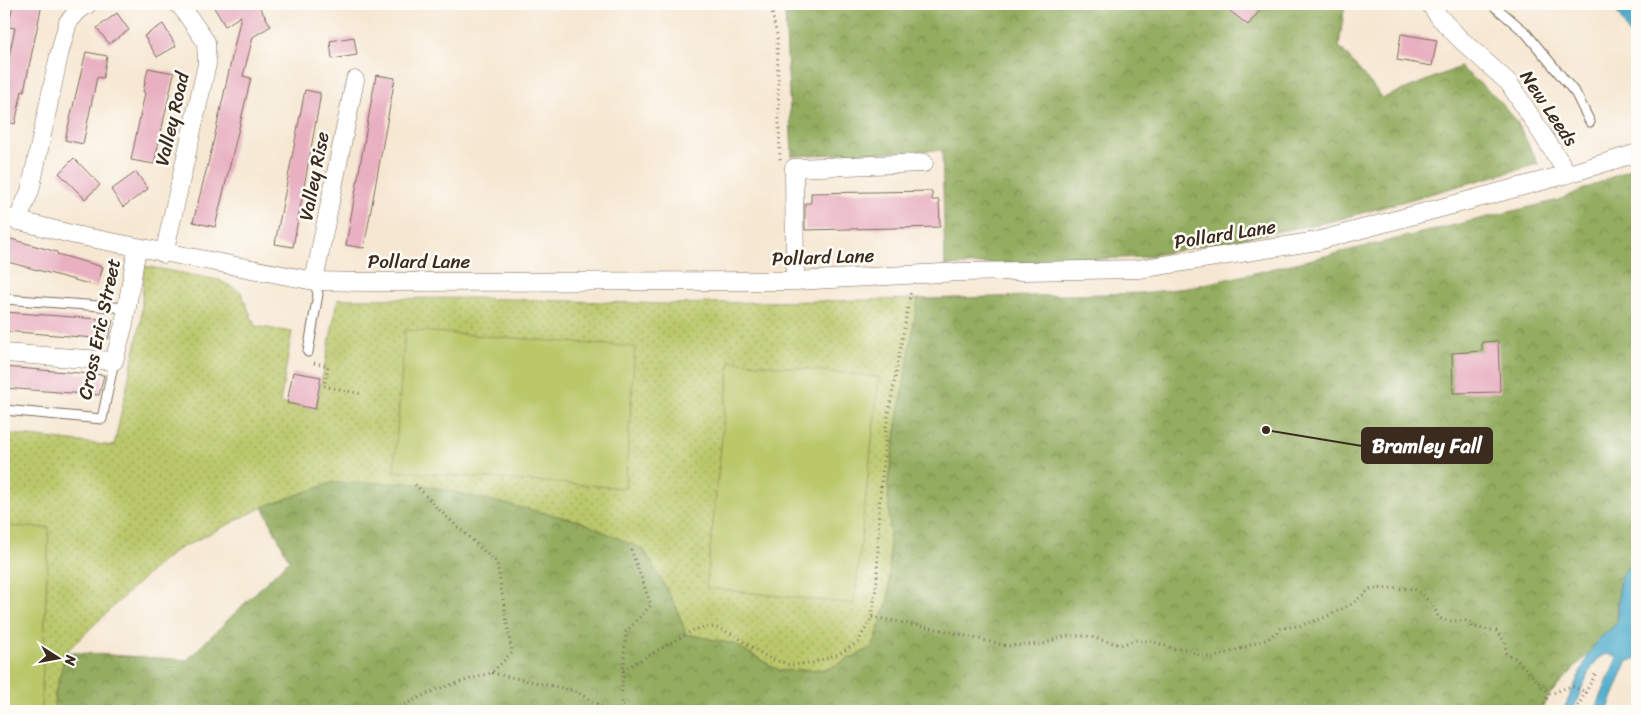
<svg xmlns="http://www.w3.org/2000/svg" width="1641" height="715" font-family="Sriracha,sans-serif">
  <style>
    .green { fill: url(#green-dots); stroke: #7a7944 }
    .forest { fill: url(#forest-crowns); stroke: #676b3e }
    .pitch { fill: #bac86b; stroke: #7a7944 }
    .water { fill: #4daccc; stroke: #446b75 }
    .building { fill: #e8b0c1 }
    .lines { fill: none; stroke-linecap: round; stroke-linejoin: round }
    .service-casing { stroke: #7c6c5d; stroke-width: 11 }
    .minor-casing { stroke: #7c6c5d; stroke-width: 19 }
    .path { stroke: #7c6c5d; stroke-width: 3; stroke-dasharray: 1 4; stroke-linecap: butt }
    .service { stroke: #fff; stroke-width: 9 }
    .minor { stroke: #fff; stroke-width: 18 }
    .labels { text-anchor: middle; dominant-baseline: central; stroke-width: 5; stroke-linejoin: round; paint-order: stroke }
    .street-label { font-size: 19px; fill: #3b2a1e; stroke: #fdfcf7 }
    .leader { fill: none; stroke: #3b2a1e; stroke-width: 2 }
    .callout-dot { fill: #3b2a1e; stroke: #fdfcf7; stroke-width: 2 }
    .callout { fill: #3b2a1e; stroke: #3b2a1e; stroke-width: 2 }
    .callout-label { font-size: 20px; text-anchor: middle; font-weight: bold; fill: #fff }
  </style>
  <defs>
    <pattern id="green-dots" width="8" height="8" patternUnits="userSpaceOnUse" patternTransform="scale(1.25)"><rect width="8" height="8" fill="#bac86b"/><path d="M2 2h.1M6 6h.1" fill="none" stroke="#98a357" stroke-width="1.8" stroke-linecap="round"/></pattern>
    <pattern id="forest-crowns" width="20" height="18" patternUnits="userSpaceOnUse" patternTransform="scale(1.25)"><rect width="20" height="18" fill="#93ac5f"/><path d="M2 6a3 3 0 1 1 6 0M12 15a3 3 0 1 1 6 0" fill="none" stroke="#798c4e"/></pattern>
  </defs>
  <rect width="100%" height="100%" fill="#fdfcf7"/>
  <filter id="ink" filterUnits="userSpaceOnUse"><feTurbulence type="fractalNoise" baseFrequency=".02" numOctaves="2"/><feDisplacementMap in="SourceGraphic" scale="10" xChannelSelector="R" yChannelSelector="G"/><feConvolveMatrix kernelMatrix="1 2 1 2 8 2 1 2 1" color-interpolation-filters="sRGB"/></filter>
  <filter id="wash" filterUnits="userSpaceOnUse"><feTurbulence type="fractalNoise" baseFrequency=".0096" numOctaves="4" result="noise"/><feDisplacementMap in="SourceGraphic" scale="20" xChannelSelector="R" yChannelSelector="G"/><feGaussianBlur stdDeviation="1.12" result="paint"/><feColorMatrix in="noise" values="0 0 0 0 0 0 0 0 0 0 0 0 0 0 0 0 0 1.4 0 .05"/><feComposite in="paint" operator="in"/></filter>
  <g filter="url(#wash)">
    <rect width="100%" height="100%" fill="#f6e7d2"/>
    <path class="green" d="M144 266 219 280 241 292 255 326 292 332 280 403 316 409 338 299 476 298 665 304 918 299 888 480 890 535 889 598 873 647 828 669 780 671 734 644 686 634 675 604 332 483 263 507 175 551 144 577 66 652 55 694 54 711H4V433L114 446 141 321Z"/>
    <path class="forest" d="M782 4H1345L1339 46 1383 98 1460 67 1496 97 1516 120 1538 164 1333 221 1144 257 945 266 942 150 792 156 785 12Z
      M1637 166V560L1623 572 1619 584 1617 623 1600 638 1589 653 1550 694 1540 711H54L55 694 66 652 187 660 289 560 263 507 331 483H414L580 521 644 550 675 604 686 634 734 644 780 671 828 669 873 647 889 598 890 535 888 480 918 299 1142 293 1186 288 1250 274 1559 200Z"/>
    <path class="pitch" d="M405 330 635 347 625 488 394 471Z
      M730 361 879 377 854 604 706 588Z
      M4 526 49 528 41 711H4Z"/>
    <path class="water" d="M1613 4H1637V49Z
      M1637 560V658L1627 662 1607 711H1595L1617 657C1612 655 1607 653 1602 656 1590 662 1578 699 1573 711H1563L1589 653 1600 638 1617 623 1618 616 1619 584 1623 572Z"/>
    <g id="blocks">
      <path class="building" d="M13 4H42L24 91H22L15 124 4 121V79L15 28 8 27Z
        M212 4H261L258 5 271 26 253 37 243 76 251 78 215 227 193 222 212 148 241 16 225 26Z
        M1221 4H1254L1261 9 1248 25Z
        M117 13 129 30 109 44 97 28Z
        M163 24 176 46 157 57 144 36Z
        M1401 34 1437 40 1432 66 1397 60Z
        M354 37 357 55 332 59 330 41Z
        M86 52 107 56 103 78 97 77 83 144 65 140Z
        M148 68 174 73 154 164 131 160 145 93 143 92Z
        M376 75 395 78 364 248 346 245Z
        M305 90 320 93V99L293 247 275 244Z
        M74 158 100 185 85 199 59 173Z
        M136 172 148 189 123 207 111 190Z
        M932 191V200H939L940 227 805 230V203H811V193Z
        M4 237 57 252V254L103 267 97 286 4 261Z
        M4 312 113 320 108 339 4 331Z
        M1498 341 1500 392 1453 393 1452 353 1482 351V342Z
        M4 367 104 375 99 395 4 388Z
        M293 372 321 377 315 409 287 403Z"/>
    </g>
  </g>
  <g filter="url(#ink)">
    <use href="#blocks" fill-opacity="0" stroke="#7c6c5d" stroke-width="1"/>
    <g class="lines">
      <defs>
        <path id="service" d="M1492 4 1526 33 1576 94 1590 122
          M4 299 127 308
          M308 352 318 294 314 281
          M4 410 102 419 114 361"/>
        <path id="minor" d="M1430 4 1440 18 1460 39 1509 83 1568 174
          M4 217 75 235 314 281 365 282 795 281 960 272 1139 269 1317 241 1568 174 1637 153
          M17 221 30 191 59 55 68 22 79 10 88 4
          M164 254 207 64 206 42 181 6 177 4
          M314 281 355 80
          M795 281 794 168 924 163
          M4 353 114 361 124 324 137 248"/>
      </defs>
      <use href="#service" class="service-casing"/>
      <use href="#minor" class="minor-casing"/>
      <path class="path" d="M770 4 777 35 780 160
        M314 363 328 366 324 386 362 394
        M872 617 942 630 1007 646 1043 644 1066 636H1087L1121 645 1135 640 1151 641 1175 649H1187L1200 656 1213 658 1268 639 1281 628 1299 626 1326 617 1352 604 1370 589 1396 588 1414 589 1420 593 1433 605 1439 618C1449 623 1459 620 1470 621L1472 627 1496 631 1505 642 1506 653 1515 658 1550 694
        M623 670 695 629 715 627 732 634 770 659 791 665 812 663 839 654 858 642 872 617 877 580 879 509 886 428 911 290
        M492 673 575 691 609 711
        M391 711 437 689 491 673 512 653 497 563 437 508 414 483
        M626 711 621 701 626 632 651 605 630 547
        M1538 711 1550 694 1571 686 1586 692
        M1577 711 1578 706 1596 673
        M1630 711 1637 690"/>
      <use href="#service" class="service"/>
      <use href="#minor" class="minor"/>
    </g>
  </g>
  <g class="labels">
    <g class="street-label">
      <text transform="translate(1549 108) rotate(56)">New Leeds</text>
      <text transform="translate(172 119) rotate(-77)">Valley Road</text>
      <text transform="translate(314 176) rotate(-79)">Valley Rise</text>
      <text transform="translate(1225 234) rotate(-9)">Pollard Lane</text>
      <text transform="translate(823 257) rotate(-2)">Pollard Lane</text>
      <text x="419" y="261">Pollard Lane</text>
      <text transform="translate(99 329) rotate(-78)">Cross Eric Street</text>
    </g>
  </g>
  <path class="leader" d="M1266 430L1362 446"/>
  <circle class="callout-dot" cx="1266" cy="430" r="5"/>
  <rect class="callout" x="1362" y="428" width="130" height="35" rx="5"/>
  <g class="callout-label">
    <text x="1427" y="453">Bramley Fall</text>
  </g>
  <rect width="1641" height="715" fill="none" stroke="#fdfcf7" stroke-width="20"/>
  <g transform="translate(58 658) rotate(101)" stroke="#fdfcf7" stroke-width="4" paint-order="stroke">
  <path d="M0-4L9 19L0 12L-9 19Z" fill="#3b2a1e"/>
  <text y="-8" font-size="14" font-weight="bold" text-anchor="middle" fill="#3b2a1e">N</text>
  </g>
</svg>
